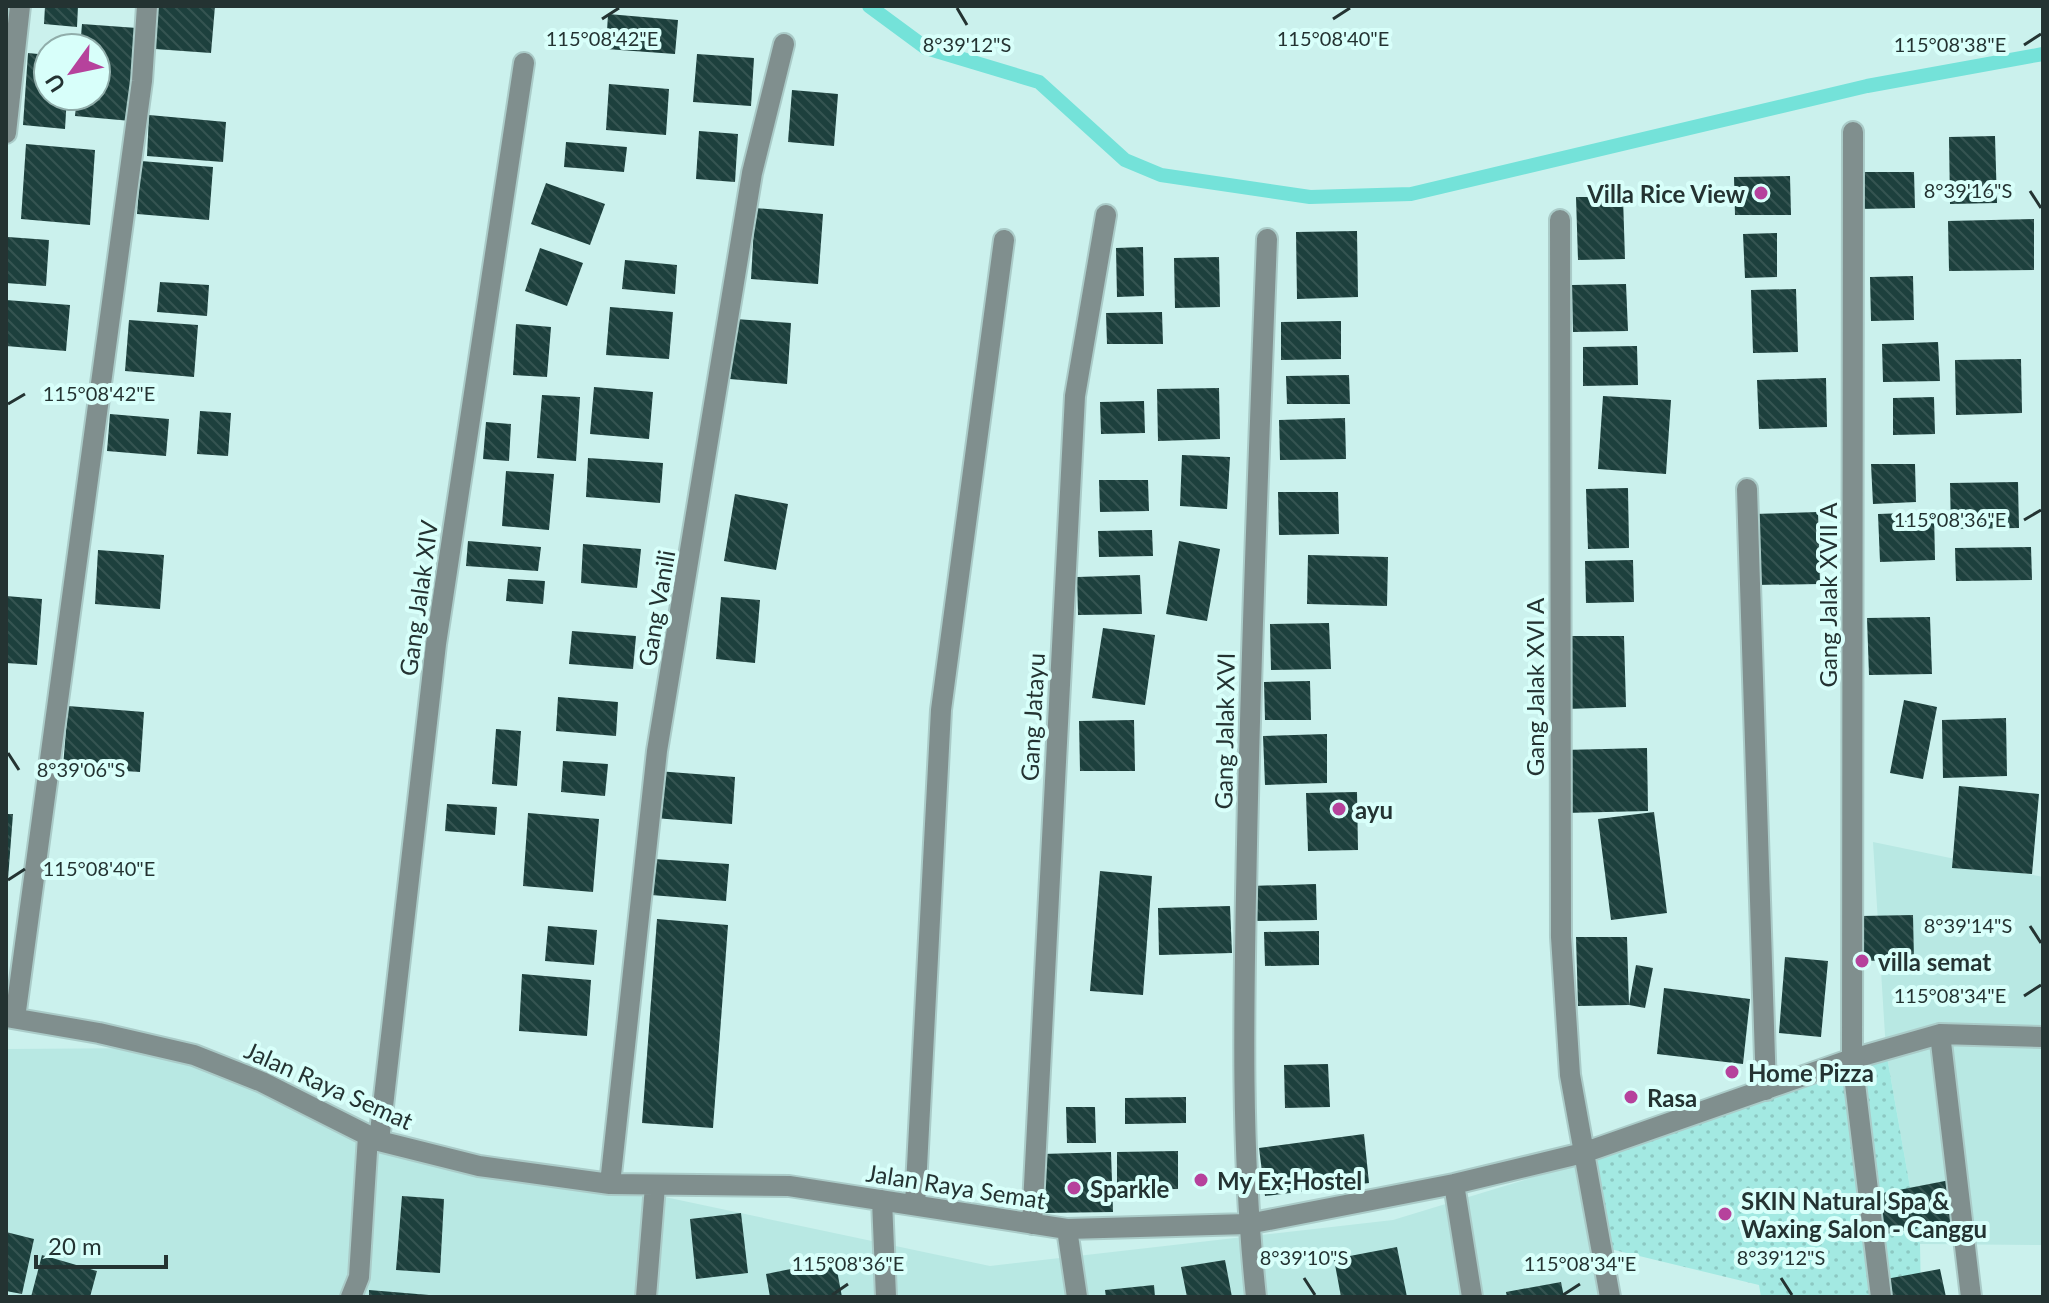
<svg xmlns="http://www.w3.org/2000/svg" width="2049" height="1303" font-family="Lato,sans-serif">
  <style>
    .built { fill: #b8e8e3 }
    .grass { fill: url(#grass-dots) }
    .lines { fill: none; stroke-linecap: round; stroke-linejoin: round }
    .stream { stroke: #74e2d9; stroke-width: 14 }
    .building { fill: url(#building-back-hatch) }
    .minor-casing { stroke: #aacbc8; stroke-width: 24 }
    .minor { stroke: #808f8e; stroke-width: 20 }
    .ticks { fill: none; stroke: #243332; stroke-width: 3 }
    .poi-dot { fill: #b6429c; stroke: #d8fffa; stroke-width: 3 }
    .labels { text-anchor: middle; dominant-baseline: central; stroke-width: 8; stroke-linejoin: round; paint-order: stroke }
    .poi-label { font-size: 24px; font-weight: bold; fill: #243332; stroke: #d8fffa; text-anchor: start }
    .street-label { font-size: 24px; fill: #243332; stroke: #d8fffa }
    .ticks-label { font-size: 20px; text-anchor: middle; fill: #243332; stroke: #d8fffa; stroke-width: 8; stroke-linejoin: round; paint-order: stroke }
  </style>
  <defs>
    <pattern id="grass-dots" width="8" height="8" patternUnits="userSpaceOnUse" patternTransform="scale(2)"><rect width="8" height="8" fill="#a3e9e2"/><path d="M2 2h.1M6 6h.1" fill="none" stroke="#8cc8c2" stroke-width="1.8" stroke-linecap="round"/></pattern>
    <pattern id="building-back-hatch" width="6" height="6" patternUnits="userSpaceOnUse" patternTransform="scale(2)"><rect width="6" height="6" fill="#1d403d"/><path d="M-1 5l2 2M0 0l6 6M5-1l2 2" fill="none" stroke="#355451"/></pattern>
  </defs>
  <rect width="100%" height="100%" fill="#cbf1ed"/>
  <path class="built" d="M1873 842 2043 877V1245L1920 1244 1886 1051Z
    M156 1048 396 1140 990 1266 1393 1220 1580 1163 1610 1297H6V1049Z"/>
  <path class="grass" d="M1886 1051 1920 1244 1921 1297H1761L1759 1285 1602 1247 1580 1163Z"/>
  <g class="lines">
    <path class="stream" d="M869 6 926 48 1039 82 1125 160 1161 175 1310 197 1411 194 1867 86 2043 54"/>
  </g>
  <path class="building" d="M45 6H78L77 27 44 24Z
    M158 6H215L211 53 155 49Z
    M608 14 678 20 675 54 606 49Z
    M82 24 137 28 131 121 75 116 77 96H96V48H80Z
    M28 53 48 55V96H67L65 129 23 125Z
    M697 54 754 58 751 106 693 102Z
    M609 84 669 89 666 135 606 130Z
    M792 90 838 94 834 146 788 142Z
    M149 115 226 122 223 162 147 156Z
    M699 131 738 134 735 182 696 179Z
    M1995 136 1997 203 1950 204 1949 137Z
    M566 142 627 147 624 172 564 167Z
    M26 144 95 150 90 225 21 219Z
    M141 161 213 167 209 220 137 214Z
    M1857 172H1914L1915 208 1858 209Z
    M1790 176 1791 215H1735L1734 177Z
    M546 183 605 204 590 245 531 224Z
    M1576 197H1623L1625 259 1578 260Z
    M755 208 823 214 818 284 751 279Z
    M2034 219V270L1949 271 1948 221Z
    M1357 231 1358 297 1297 299 1296 232Z
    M1777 233V277L1745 278 1743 234Z
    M8 237 49 240 46 286 6 283Z
    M1143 247 1144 296 1117 297 1116 248Z
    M540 248 583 263 567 306 525 291Z
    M1219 257 1220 307 1175 308 1174 258Z
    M625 260 677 265 675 294 622 289Z
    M1913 276 1914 320 1871 321 1870 277Z
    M160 282 209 285 207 316 157 312Z
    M1626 284 1628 331 1573 332 1572 285Z
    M1796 289 1798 352 1753 353 1751 290Z
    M6 300 70 305 66 351 6 346Z
    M610 307 673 312 669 359 606 355Z
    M1162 312 1163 344H1107L1106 313Z
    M735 319 791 323 787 384 730 379Z
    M129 320 198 325 194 377 125 371Z
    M1341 321V359L1281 360V322Z
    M516 324 551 327 547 377 513 375Z
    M1938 342 1940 381 1883 382 1882 344Z
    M1637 346 1638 385 1583 386V347Z
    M2021 359 2022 413 1956 415 1955 360Z
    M1349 375 1350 404H1287L1286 376Z
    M1826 378 1827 427 1759 429 1757 380Z
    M594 387 653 392 649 439 590 434Z
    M1219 388 1220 439 1158 441 1157 389Z
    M542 395 580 397 576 461 537 458Z
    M1603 396 1671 400 1666 474 1598 469Z
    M1934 397 1935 434 1893 435V398Z
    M1144 401 1145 433 1101 434 1100 402Z
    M200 411 231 413 228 456 197 454Z
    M110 414 169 419 166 456 107 451Z
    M1345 418 1346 459 1280 460 1279 420Z
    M486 422 511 424 509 461 483 459Z
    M1182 455 1230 457 1227 509 1180 506Z
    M588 458 663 463 660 503 586 497Z
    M1871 464H1915L1916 502 1873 504Z
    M506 471 554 474 549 530 502 526Z
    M1099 480H1148L1149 511 1100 512Z
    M2018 482 2019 528 1951 529 1950 483Z
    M1628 488 1629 548 1588 549 1586 489Z
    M1278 492H1338L1339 534 1279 535Z
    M735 494 788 504 776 570 724 561Z
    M1818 512 1820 584 1755 585 1753 514Z
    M1934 512 1935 560 1880 562 1878 514Z
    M1152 530 1153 556 1099 557 1098 531Z
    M468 541 541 547 538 571 466 566Z
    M1179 541 1220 549 1207 621 1166 614Z
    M583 544 641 549 637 588 581 583Z
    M2031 547 2032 580 1956 581 1955 548Z
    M98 550 164 555 160 609 95 604Z
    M1308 555 1388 557 1387 606 1307 604Z
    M1633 560 1634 602 1586 603 1585 561Z
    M1140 575 1142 614 1078 615 1077 577Z
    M508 579 545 581 543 604 506 601Z
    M6 596 42 599 37 665 6 663Z
    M721 597 760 600 755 663 716 659Z
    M1930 617 1932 674 1869 675 1867 618Z
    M1329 623 1331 669 1271 670 1270 624Z
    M1103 628 1155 635 1145 705 1092 698Z
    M572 631 636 636 633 669 569 664Z
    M1566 636H1624L1626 707 1567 709Z
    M1310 681 1311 720H1265L1264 682Z
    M558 697 618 702 616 736 556 731Z
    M1904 700 1937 707 1923 779 1890 773Z
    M68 706 144 712 140 772 63 767Z
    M2006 718 2007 776 1943 778 1942 720Z
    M1134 720 1135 771H1080L1079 721Z
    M496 729 521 731 517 786 492 784Z
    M1327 734V783L1265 785 1263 736Z
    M1647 748 1648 811 1564 813 1563 750Z
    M563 761 608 764 605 796 561 792Z
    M657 771 735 777 732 824 654 818Z
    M1959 786 2039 794 2032 874 1952 868Z
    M1357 792 1358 850 1308 851 1306 793Z
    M447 804 497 807 495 835 445 831Z
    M1654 812 1667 913 1611 920 1598 819Z
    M528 813 599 819 593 892 523 886Z
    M6 814H13L8 879H6Z
    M654 859 729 864 726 901 651 895Z
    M1100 871 1152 876 1143 995 1090 991Z
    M1316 884 1317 920 1252 921 1251 886Z
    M1230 906 1232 953 1159 955 1158 908Z
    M1913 915 1914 960 1862 961 1861 916Z
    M657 919 728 925 713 1128 642 1123Z
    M548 926 597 930 594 965 545 961Z
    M1319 931V965L1265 966 1264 932Z
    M1576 937H1627L1629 1005 1636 965 1653 968 1645 1008 1629 1005 1578 1006Z
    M1785 957 1828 961 1821 1037 1779 1033Z
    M522 974 591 980 587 1036 519 1031Z
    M1664 988 1750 999 1743 1064 1657 1054Z
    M1328 1064 1330 1107 1285 1108 1284 1065Z
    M1186 1097V1123L1125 1124V1098Z
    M1066 1107H1095L1096 1143H1067Z
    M1364 1134 1369 1183 1265 1196 1259 1148Z
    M1178 1151V1189L1117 1190V1152Z
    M1111 1152 1113 1212 1044 1213 1042 1154Z
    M1950 1180 1958 1221 1886 1234 1878 1194Z
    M402 1196 444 1199 440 1273 396 1270Z
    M741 1213 748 1273 696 1279 690 1219Z
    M6 1232 34 1239 22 1294 6 1291Z
    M1397 1247 1407 1297H1341L1334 1259Z
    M42 1255 97 1271 90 1297H31Z
    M835 1260 842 1297H770L766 1274Z
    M1225 1260 1232 1297H1187L1181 1267Z
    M1940 1269 1946 1297H1889L1886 1279Z
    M1561 1282 1564 1297H1507L1506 1292Z
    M1154 1285 1155 1297H1106L1105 1290Z
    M369 1290 429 1295 428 1297H369Z"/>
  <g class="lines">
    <defs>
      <path id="minor" d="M1853 132 1852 1059 1881 1297
        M6 133 20 6
        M1560 220 1561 937 1570 1075 1610 1297
        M1747 489 1766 1090
        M6 1017 99 1033 194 1055 262 1082 379 1141 479 1166 610 1184 789 1186 1067 1229 1248 1224 1454 1184 1583 1153 1852 1059 1940 1034 2043 1037
        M15 1018 142 81 147 6
        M1940 1034 1971 1297
        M379 1141 436 644 524 63
        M610 1184 657 751 752 173 784 44
        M1454 1184 1472 1297
        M882 1200 886 1297
        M915 1205 941 710 1004 240
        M1032 1224 1075 396 1106 215
        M1067 1229 1077 1297
        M351 1297 359 1277 368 1136
        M646 1297 655 1186
        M1256 1297C1240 1147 1244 995 1247 844 1251 642 1259 441 1267 239"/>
    </defs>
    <use href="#minor" class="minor-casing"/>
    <use href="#minor" class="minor"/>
  </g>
  <path class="ticks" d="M957 8 967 25M602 19 619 8M1333 19 1350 8M2024 45 2041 34M2030 191 2041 208M8 404 25 394M2024 520 2041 510M8 753 19 770M8 880 25 869M2030 926 2041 943M2024 996 2041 985M1304 1278 1315 1295M1781 1278 1792 1295M832 1295 848 1284M1563 1295 1580 1284"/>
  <g class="poi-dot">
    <circle cx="1761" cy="193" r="8"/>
    <circle cx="1339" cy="809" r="8"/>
    <circle cx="1862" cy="961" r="8"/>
    <circle cx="1732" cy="1072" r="8"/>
    <circle cx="1631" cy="1097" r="8"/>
    <circle cx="1201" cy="1180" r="8"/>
    <circle cx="1074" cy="1188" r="8"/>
    <circle cx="1725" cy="1214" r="8"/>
  </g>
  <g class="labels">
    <g class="poi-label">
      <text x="1745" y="193" text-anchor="end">Villa Rice View</text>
      <text x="1355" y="809">ayu</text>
      <text x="1878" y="961">villa semat</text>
      <text x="1748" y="1072">Home Pizza</text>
      <text x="1647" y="1097">Rasa</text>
      <text x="1217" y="1180">My Ex-Hostel</text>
      <text x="1090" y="1188">Sparkle</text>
      <text x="1741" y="1200">SKIN Natural Spa &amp;<tspan x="1741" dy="28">Waxing Salon - Canggu</tspan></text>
    </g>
    <g class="street-label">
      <text transform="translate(1827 595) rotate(-90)">Gang Jalak XVII A</text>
      <text transform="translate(418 598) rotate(-82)">Gang Jalak XIV</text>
      <text transform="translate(656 608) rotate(-80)">Gang Vanili</text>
      <text transform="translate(1534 687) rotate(-90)">Gang Jalak XVI A</text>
      <text transform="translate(1032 717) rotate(-87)">Gang Jatayu</text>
      <text transform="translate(1224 731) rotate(-89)">Gang Jalak XVI</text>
      <text transform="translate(329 1085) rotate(24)">Jalan Raya Semat</text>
      <text transform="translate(956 1186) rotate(9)">Jalan Raya Semat</text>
    </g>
  </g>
  <g class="ticks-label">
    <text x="602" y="46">115°08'42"E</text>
    <text x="1333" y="46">115°08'40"E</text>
    <text x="967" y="52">8°39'12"S</text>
    <text x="1950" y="52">115°08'38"E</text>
    <text x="1968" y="198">8°39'16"S</text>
    <text x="99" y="401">115°08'42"E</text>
    <text x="1950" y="527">115°08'36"E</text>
    <text x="81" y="777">8°39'06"S</text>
    <text x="99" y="876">115°08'40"E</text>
    <text x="1968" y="933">8°39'14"S</text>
    <text x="1950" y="1003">115°08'34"E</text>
    <text x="1304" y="1265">8°39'10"S</text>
    <text x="1781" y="1265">8°39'12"S</text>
    <text x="848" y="1271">115°08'36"E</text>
    <text x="1580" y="1271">115°08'34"E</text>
  </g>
  <rect width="2049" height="1303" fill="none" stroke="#243332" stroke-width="16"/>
  <g transform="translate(72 72) rotate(237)"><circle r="38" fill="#d8fffa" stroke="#90adaa" stroke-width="2"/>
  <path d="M0-6L14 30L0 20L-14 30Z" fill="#b6429c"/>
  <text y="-12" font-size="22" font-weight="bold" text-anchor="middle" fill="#243332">U</text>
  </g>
  <path d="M36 1255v12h130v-12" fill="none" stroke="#243332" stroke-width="4"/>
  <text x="48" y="1255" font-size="24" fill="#243332" stroke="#d8fffa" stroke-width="6" paint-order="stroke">20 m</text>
</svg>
